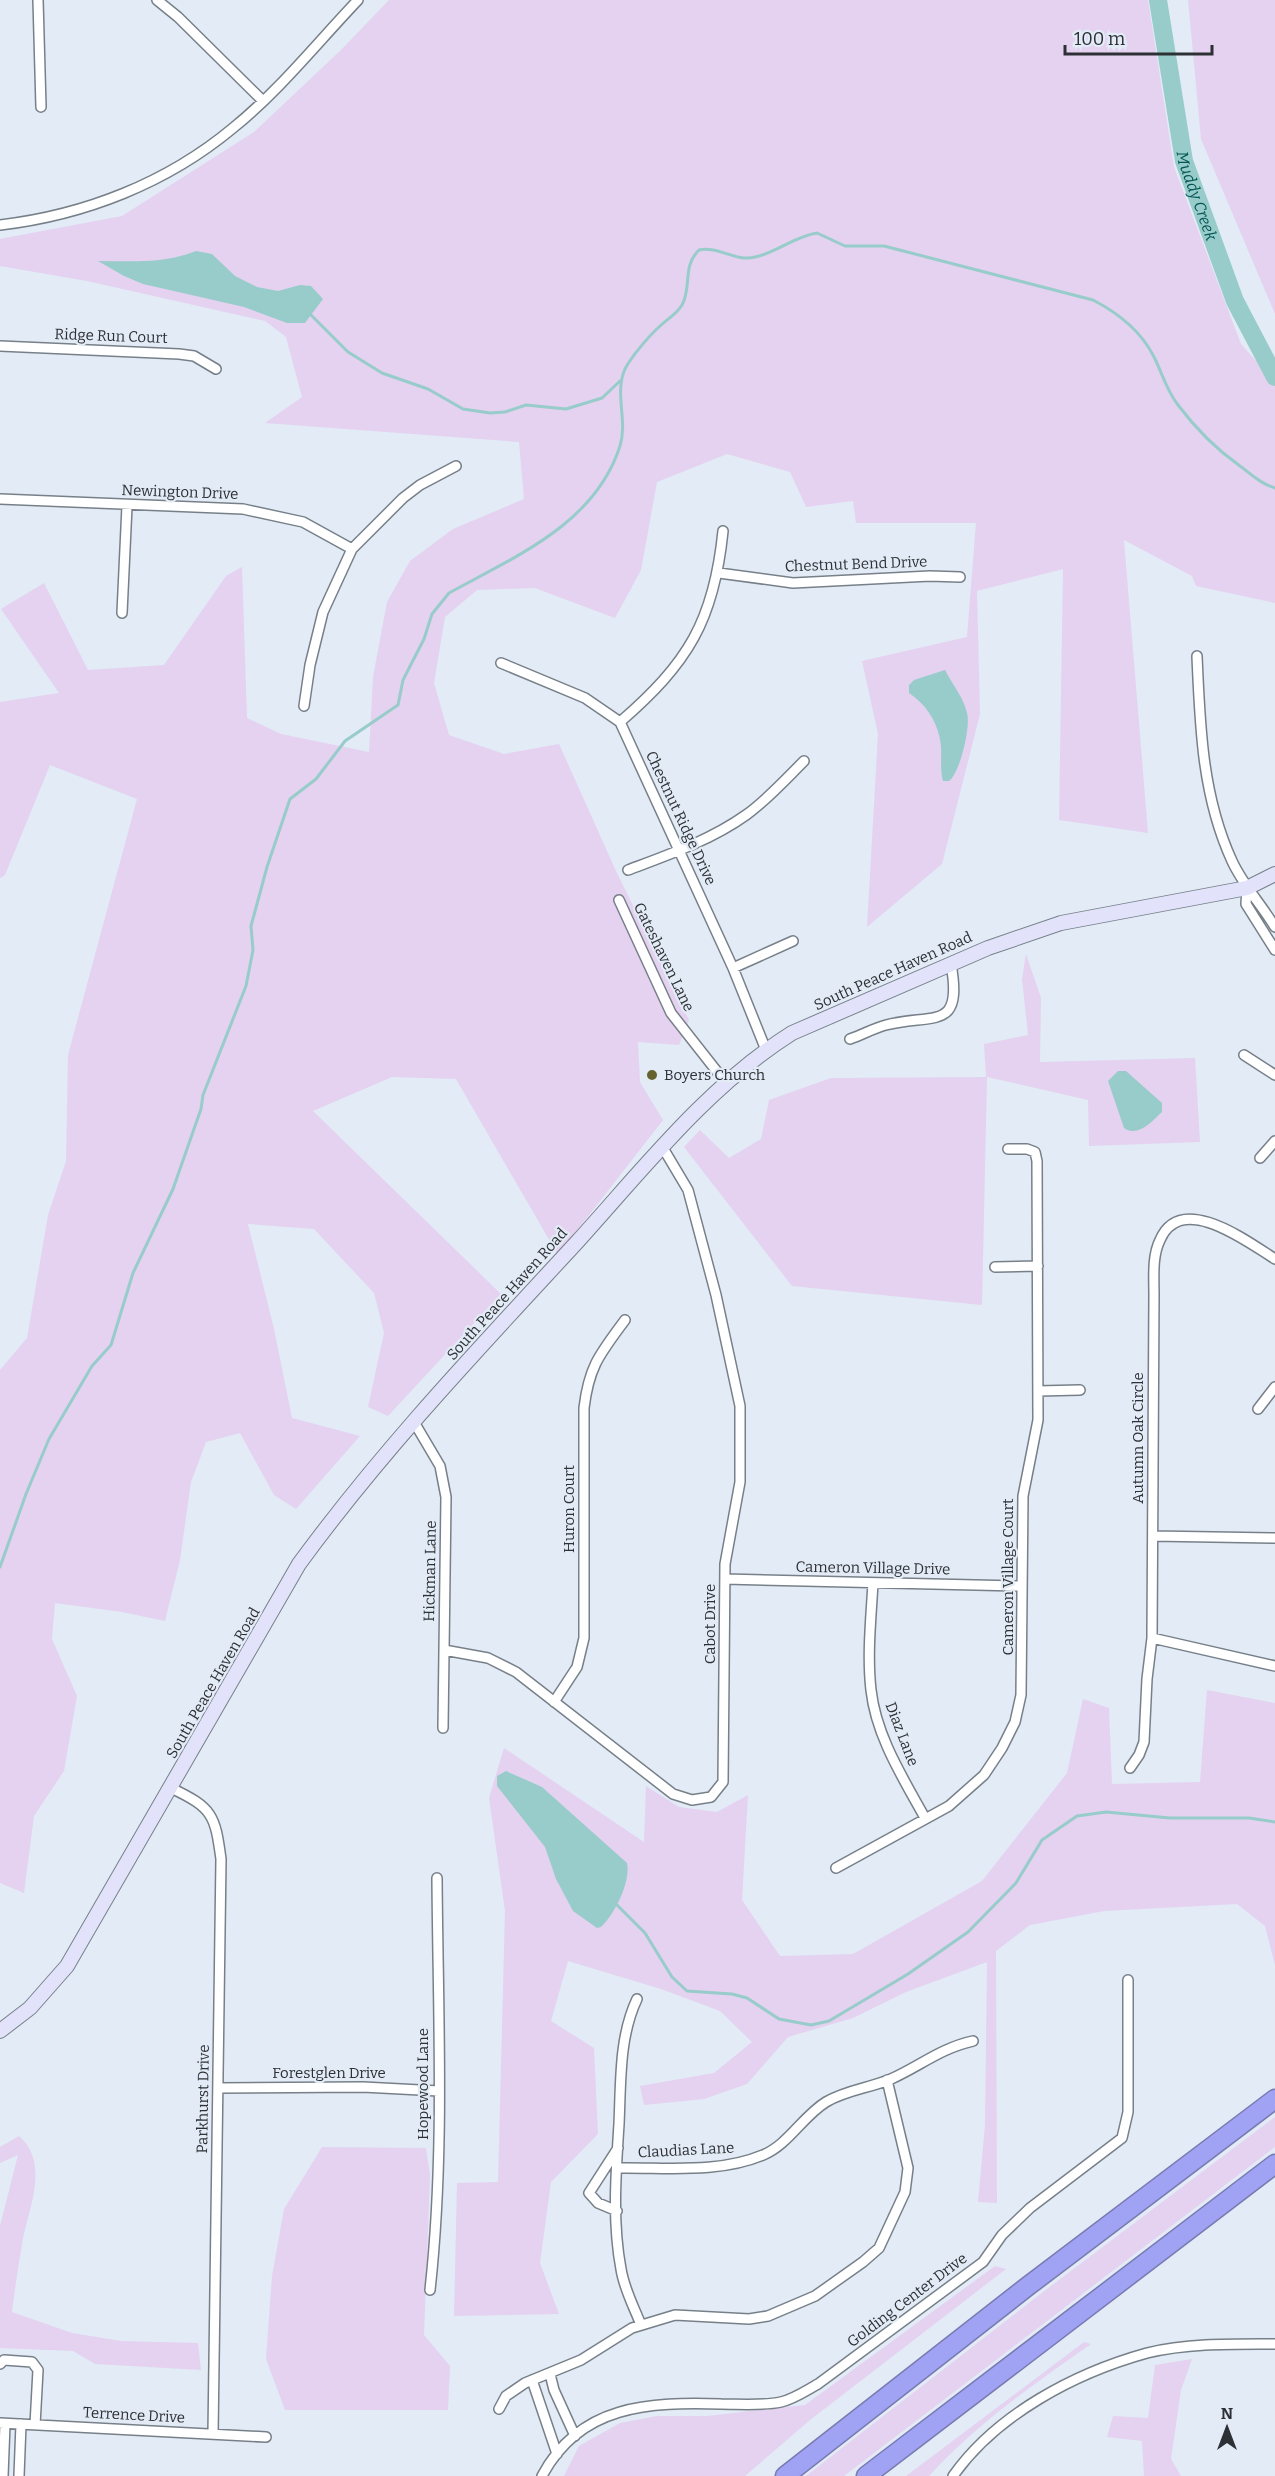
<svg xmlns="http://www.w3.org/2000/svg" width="1275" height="2476" font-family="Bitter,serif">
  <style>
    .green { fill: #e4d2f0 }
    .water { fill: #97ccca }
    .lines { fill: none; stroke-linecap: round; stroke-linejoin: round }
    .stream { stroke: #97ccca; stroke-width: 3 }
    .river { stroke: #97ccca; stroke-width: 18 }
    .minor-casing { stroke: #778089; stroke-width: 12 }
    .secondary-casing { stroke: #778089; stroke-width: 16 }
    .motorway-casing { stroke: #787ab0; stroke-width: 21 }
    .minor { stroke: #fff; stroke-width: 9 }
    .secondary { stroke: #e2e3fb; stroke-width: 14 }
    .motorway { stroke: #a0a2f3; stroke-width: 18 }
    .poi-dot { fill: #66622e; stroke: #e2ebf6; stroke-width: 2 }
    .labels { text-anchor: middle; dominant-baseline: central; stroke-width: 4.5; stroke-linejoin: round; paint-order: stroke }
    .street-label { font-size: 15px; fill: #2d3034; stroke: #e2ebf6 }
    .poi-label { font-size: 15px; fill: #2d3034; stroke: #e2ebf6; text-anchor: start }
    .water-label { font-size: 16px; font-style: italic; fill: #055554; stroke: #e2ebf6 }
  </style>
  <rect width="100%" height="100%" fill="#e2ebf6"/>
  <path class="green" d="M389 0H1148L1174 167 1241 344 1275 382V603L1196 586 1192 576 1124 540 1148 833 1059 820 1063 569 977 591 980 714 942 864 867 927 878 734 862 661 967 637 976 523H856L853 501 806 507 790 472 727 454 657 482 641 570 615 618 535 588 477 590 445 617 434 683 449 735 504 754 559 744 616 871 689 1020 679 1045 638 1042 640 1082 663 1120 558 1255 456 1079 392 1077 313 1111 501 1294 388 1416 368 1407 384 1333 374 1293 314 1229 248 1224 274 1329 292 1418 360 1436 296 1509 274 1495 240 1433 206 1442 191 1482 180 1560 165 1621 122 1612 55 1603 52 1639 77 1696 64 1771 34 1816 24 1893 0 1883V1370L27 1338 48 1215 66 1161 68 1055 137 799 50 765 5 875 0 878V702L59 693 1 609 44 583 88 670 164 665 226 576 242 567 247 718 281 734 369 752 373 677 387 602 410 561 453 529 524 499 519 442 265 423 302 397 286 337 265 321 87 281 0 266V239L122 216 254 132 341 50Z
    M1188 0H1275V314L1201 139Z
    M1026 954 1041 998 1040 1062 1195 1058 1200 1142 1089 1146 1088 1100 987 1077 982 1305 792 1286 684 1147 700 1130 729 1158 761 1139 769 1100 831 1078 986 1077 984 1044 1028 1035 1022 979Z
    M1207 1690 1275 1703V1965L1265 1926 1237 1904 1104 1911 1030 1925 996 1951 997 2203 978 2202 985 2125 987 1962 906 1992 853 2018 788 2037 747 2084 704 2099 644 2105 640 2086 714 2073 752 2042 720 2011 661 1989 568 1961 551 2021 594 2048 598 2134 551 2182 540 2263 559 2314 454 2316 457 2183 498 2182 505 1911 489 1798 504 1748 644 1842 646 1786 679 1807 717 1812 748 1795 742 1900 780 1956 853 1954 982 1881 1067 1773 1083 1699 1109 1708 1112 1784 1200 1782Z
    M1275 2117V2147L844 2476H806L1043 2292Z
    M19 2136C49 2162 30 2206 23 2238 19 2262 15 2287 12 2312L72 2333 121 2341 198 2343 201 2370 95 2364 73 2351 0 2348V2226L18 2155 0 2163V2147Z
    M322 2147 426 2148 430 2175 424 2335 450 2366 448 2410H285L266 2359 272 2276 284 2209Z
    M995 2266 1006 2269 810 2420 745 2476H564L579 2446 620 2423 657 2416H707L805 2405Z
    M1084 2342 1091 2344C1034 2384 975 2425 929 2476H906Z
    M1192 2359 1181 2390 1171 2459 1181 2476H1144L1142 2441 1107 2437 1113 2416 1148 2418 1155 2365Z"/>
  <path class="water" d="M196 251 212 254 235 276 257 287 278 291 300 285 311 286 323 299 305 323H287L244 307 143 284 124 276 98 261C132 261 164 264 196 251Z
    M945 670C952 684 964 698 967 713 971 726 960 773 949 781H943C939 767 943 753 940 739 936 719 925 704 909 693V685L914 680Z
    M1118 1071H1126L1162 1103V1112C1152 1121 1138 1138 1124 1128L1108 1081Z
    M506 1771 542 1787 627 1863C631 1881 615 1914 601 1927L597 1928 573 1911 556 1879 545 1847 497 1786V1776Z"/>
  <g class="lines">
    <path class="stream" d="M311 315 348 352 382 373 428 389 463 409 490 413 505 412 526 405 566 409 602 398 620 381
      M0 1567 26 1494 49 1439 92 1366 111 1345 133 1273 173 1189 201 1109 203 1095 246 986 253 950 251 926 267 867 290 799 316 779 345 741 398 705 403 680 424 639 432 614 449 593C516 556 595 524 620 446 628 421 614 393 625 369 631 357 649 336 659 327 667 319 676 315 682 305 692 287 682 266 699 250 719 246 735 262 755 257 776 253 795 236 817 233L845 246H884L1093 300C1118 313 1140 330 1153 355 1162 372 1166 390 1178 405 1196 429 1216 449 1240 466 1251 474 1261 484 1275 488
      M614 1902 645 1933 672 1977 687 1991 732 1994 747 1998 779 2019 811 2025 829 2021 908 1974 968 1932 1016 1883 1042 1840 1077 1816 1106 1812 1170 1818H1249L1275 1822"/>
    <path class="river" id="s1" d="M1158 0 1184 161 1235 301 1275 377"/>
    <defs>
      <path id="minor" d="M38 0 41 107
        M157 0 178 17 263 101
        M0 225C85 215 167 183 233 128 279 91 317 43 358 0
        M0 346 179 354 194 356 216 369
        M0 499 243 509 303 522 352 549
        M719 573 793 583 930 576 960 577
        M122 613 127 506
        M1197 656C1200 726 1202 796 1232 861 1243 885 1261 904 1275 927
        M501 663 585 698 620 722 733 968 766 1050
        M304 706 310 665 323 612 352 549 403 498 420 485 456 466
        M620 722C688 663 714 621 723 531
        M628 870C668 855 711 840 746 815 767 800 785 780 804 761
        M1247 888 1246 904 1275 950
        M619 900 671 1013 726 1083
        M733 968 793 941
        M850 1039C862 1035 874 1028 886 1025 934 1013 963 1032 951 964
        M1244 1055 1275 1075
        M1260 1158 1275 1141
        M995 1267 1038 1266
        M1038 1391 1080 1390
        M1258 1409 1275 1387
        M414 1422 440 1466 446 1497 443 1728
        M1153 1536 1275 1538
        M725 1579 1020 1586
        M873 1583C871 1618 867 1655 871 1690 876 1736 903 1778 925 1818
        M1152 1638 1275 1666
        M444 1650 488 1658 516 1672 673 1794 692 1800 711 1797 723 1782 725 1564 740 1482V1406L716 1295 688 1190 663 1148
        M554 1702 577 1667 584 1638V1408C589 1366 600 1354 625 1320
        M1130 1768 1139 1755 1144 1742 1147 1679 1152 1638 1154 1295C1154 1277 1152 1256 1160 1240 1181 1191 1248 1242 1275 1259
        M171 1788C213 1808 215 1815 221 1859L213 2434
        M836 1868 949 1806 984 1775 1002 1748 1015 1722 1021 1695 1023 1496 1038 1420 1037 1161 1035 1152 1027 1149H1008
        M637 1999C619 2037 621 2081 619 2124 616 2172 612 2222 621 2269 624 2289 634 2307 641 2325
        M218 2088 363 2087 439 2091
        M617 2168C665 2167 718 2174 763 2155 788 2145 803 2116 826 2102 846 2090 870 2088 891 2079 920 2066 941 2048 973 2041
        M617 2211 598 2203 589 2193 618 2148
        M430 2290C445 2154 438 2015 437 1878
        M0 2364 4 2360 32 2362 38 2370 35 2425
        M550 2374 554 2390 575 2436
        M532 2380 557 2454
        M499 2409 506 2396 525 2383 581 2360 632 2328 675 2315 749 2319 768 2316 815 2296 863 2262 879 2248 905 2192 908 2168 887 2080
        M0 2423 266 2437
        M3 2476 5 2424
        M19 2476 21 2424
        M542 2476C580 2404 650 2402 721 2404 740 2404 762 2406 781 2402 794 2399 807 2390 818 2384L983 2262 1002 2235 1030 2208 1122 2138 1128 2112V1980
        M953 2476C997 2414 1075 2373 1147 2353 1188 2343 1233 2344 1275 2344"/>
      <path id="secondary" d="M0 2031 30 2008 67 1966 299 1564C383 1449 482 1345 578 1241 644 1168 708 1086 792 1033L988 948 1061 923 1247 888 1275 874"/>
      <path id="motorway" d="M785 2476 1028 2286 1275 2099
        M866 2476 1275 2164"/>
    </defs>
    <use href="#minor" class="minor-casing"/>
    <use href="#secondary" class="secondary-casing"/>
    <use href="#motorway" class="motorway-casing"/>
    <use href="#minor" class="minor"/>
    <use href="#secondary" class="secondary"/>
    <use href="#motorway" class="motorway"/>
  </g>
  <circle class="poi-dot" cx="652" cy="1075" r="6"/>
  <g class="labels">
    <g class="street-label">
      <text transform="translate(111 336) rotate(2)">Ridge Run Court</text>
      <text transform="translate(180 492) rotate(2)">Newington Drive</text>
      <text transform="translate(856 564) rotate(-2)">Chestnut Bend Drive</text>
      <text transform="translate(681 818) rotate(65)">Chestnut Ridge Drive</text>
      <text transform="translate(664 957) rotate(64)">Gateshaven Lane</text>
      <text transform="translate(893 971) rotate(-24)">South Peace Haven Road</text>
      <text transform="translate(507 1294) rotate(-48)">South Peace Haven Road</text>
      <text transform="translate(1138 1438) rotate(-90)">Autumn Oak Circle</text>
      <text transform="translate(569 1509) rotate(-90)">Huron Court</text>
      <text transform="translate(873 1568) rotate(1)">Cameron Village Drive</text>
      <text transform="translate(430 1571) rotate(-89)">Hickman Lane</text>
      <text transform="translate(1008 1577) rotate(-90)">Cameron Village Court</text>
      <text transform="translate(710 1624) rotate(-90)">Cabot Drive</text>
      <text transform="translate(213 1683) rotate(-60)">South Peace Haven Road</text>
      <text transform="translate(902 1734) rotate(69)">Diaz Lane</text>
      <text x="329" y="2073">Forestglen Drive</text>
      <text transform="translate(423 2084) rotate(-90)">Hopewood Lane</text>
      <text transform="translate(203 2099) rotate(-89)">Parkhurst Drive</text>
      <text transform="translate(686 2150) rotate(-3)">Claudias Lane</text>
      <text transform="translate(907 2300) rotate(-37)">Golding Center Drive</text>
      <text transform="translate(134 2415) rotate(3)">Terrence Drive</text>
    </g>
    <g class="poi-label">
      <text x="664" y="1075">Boyers Church</text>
    </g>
    <g class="water-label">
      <text stroke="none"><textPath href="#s1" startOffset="200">Muddy Creek</textPath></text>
    </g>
  </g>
  <g transform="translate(1227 2428)" stroke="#e2ebf6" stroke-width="4.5" paint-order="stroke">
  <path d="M0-4.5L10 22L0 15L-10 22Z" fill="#2d3034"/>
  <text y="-9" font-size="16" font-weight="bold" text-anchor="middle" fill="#2d3034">N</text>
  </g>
  <path d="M1065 45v9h147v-9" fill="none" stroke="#2d3034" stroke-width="3"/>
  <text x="1074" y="45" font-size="18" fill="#2d3034" stroke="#e2ebf6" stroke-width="4.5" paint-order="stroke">100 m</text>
</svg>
